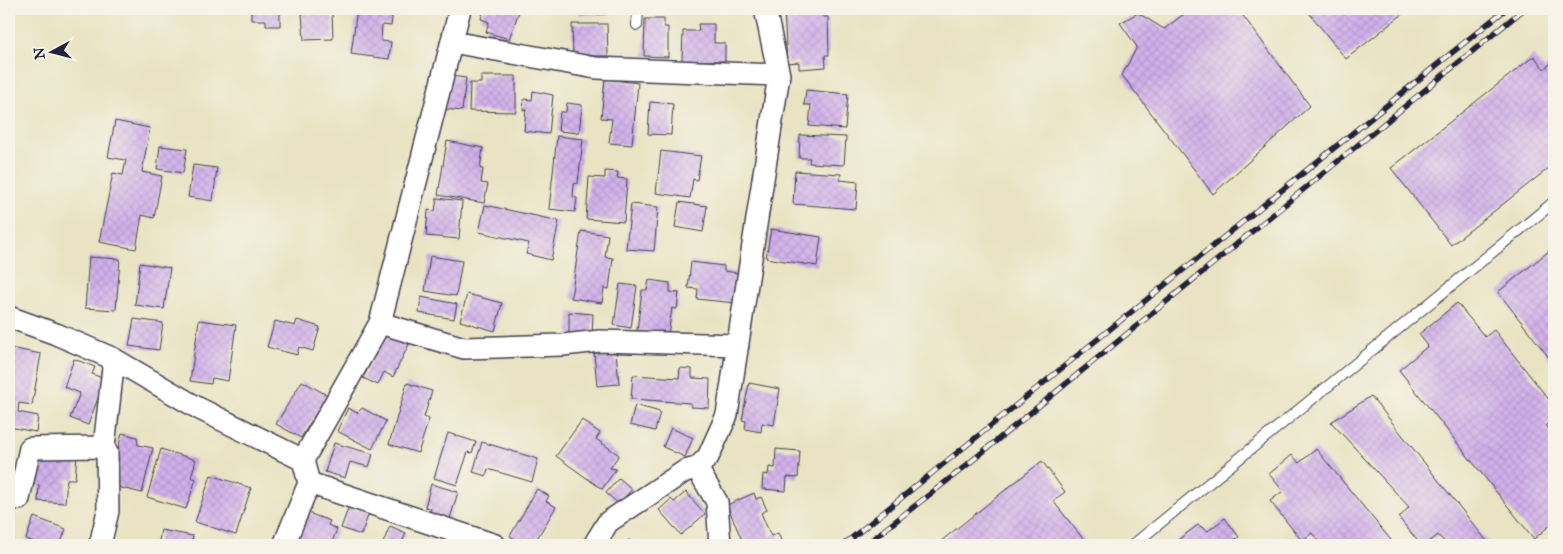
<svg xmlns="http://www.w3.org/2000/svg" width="1563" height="554" font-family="'IM FELL Great Primer',serif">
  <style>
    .building { fill: url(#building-cross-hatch) }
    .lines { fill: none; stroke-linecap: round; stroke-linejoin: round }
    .lane-casing { stroke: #403f4f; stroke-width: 12 }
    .street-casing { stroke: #403f4f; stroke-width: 24 }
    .lane { stroke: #fff; stroke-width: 10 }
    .street { stroke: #fff; stroke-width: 21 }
    .rail-casing { stroke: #22223b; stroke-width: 5.5 }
    .rail { stroke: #f7f3e8; stroke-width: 4; stroke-dasharray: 11; stroke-linecap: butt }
  </style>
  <defs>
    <pattern id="building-cross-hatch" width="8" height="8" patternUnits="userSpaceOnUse" patternTransform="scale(1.25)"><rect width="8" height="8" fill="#d1b1eb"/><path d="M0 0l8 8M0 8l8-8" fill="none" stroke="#b398ca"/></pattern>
  </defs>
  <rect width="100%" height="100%" fill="#f7f3e8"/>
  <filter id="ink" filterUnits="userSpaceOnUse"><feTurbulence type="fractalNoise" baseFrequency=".02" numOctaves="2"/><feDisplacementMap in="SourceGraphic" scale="10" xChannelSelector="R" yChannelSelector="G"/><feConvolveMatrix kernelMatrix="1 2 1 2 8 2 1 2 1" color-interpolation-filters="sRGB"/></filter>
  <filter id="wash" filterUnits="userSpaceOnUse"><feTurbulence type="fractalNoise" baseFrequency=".0096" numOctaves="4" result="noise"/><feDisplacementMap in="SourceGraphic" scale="20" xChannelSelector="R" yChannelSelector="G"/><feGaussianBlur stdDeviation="1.12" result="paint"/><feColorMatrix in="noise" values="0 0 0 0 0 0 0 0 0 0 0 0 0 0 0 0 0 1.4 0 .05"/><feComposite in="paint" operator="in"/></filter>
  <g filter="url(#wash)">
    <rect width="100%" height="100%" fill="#e9e3c3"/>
    <g id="blocks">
      <path class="building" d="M251 9H280V26H266V20H251Z
        M357 9H393L391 26 382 25 381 41 391 42 389 59 351 54Z
        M484 9H520L509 39 486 32 489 22 481 19Z
        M578 9H607V14L578 15Z
        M784 9H823V17H828L829 55H825L826 67 799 69V62L787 63Z
        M1176 9H1238L1310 106 1213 194 1122 75 1137 47 1120 23 1138 13 1164 29 1184 14Z
        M1306 9H1409L1346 59Z
        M332 11 333 39 304 40 302 13Z
        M645 19H664V27H668V57L644 56Z
        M572 24H607L608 56H573Z
        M698 24H714V43H725V61H682L683 31H699Z
        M1534 56 1544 69 1554 61V164L1451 245 1391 168Z
        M451 76 466 78 462 111 444 109Z
        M481 76H516V112L469 111 470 83H481Z
        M605 79 638 83 632 145 609 143 612 119 601 118Z
        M806 90 848 94 845 129 809 126 811 105H804Z
        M533 91 553 95 549 134 524 131 526 109 523 110 524 99 532 100Z
        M650 102 673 104 671 135 648 134Z
        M567 103 582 105 579 133 558 131 560 112H566Z
        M115 121 150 128 142 172 162 176 154 218 142 215 136 249 99 242 113 173 123 175 126 160 108 157Z
        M800 135 846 137 844 165 809 163 810 158H799Z
        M557 136 583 139 578 183 574 184 573 197 577 198 575 212 549 209Z
        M447 141 483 148 480 169H483L481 183 488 184 484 203 438 195Z
        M160 146 187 149 183 173 157 169Z
        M661 151 701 156 697 180 693 179 690 198 656 193Z
        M193 165 217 168 213 201 188 197Z
        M605 171 618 172 617 178 627 179 624 222 586 219 589 177 605 178Z
        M795 171 841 174 840 180 858 182 856 209 793 204Z
        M437 198 462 201 459 239 426 236 428 210 435 211Z
        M679 202 707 206 703 232 675 227Z
        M631 204 658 207 654 251 626 249Z
        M485 205 559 221 551 260 526 254 529 243 479 232Z
        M771 229 821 237 817 266 766 258Z
        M581 231 608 235 605 257 613 258 609 289 604 288 602 303 571 298Z
        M9 245 14 246 10 267H9Z
        M1554 247V364L1498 292Z
        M430 256 462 261 456 296 425 291Z
        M89 257 120 259 116 310 85 308Z
        M691 262 724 266V271L739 273 735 303 697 299 698 289 688 288Z
        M140 263 170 268 164 309 135 305Z
        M649 280 670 283V292L679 293 677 309 672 308 668 336 637 331 642 290H647Z
        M620 284 637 286 631 328 614 325Z
        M467 294 502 303 495 331 460 321Z
        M421 297 457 304 454 319 419 313Z
        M1457 303 1485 337 1494 330 1554 406V418L1546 425 1554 435V522L1534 539 1399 370 1428 346 1419 334Z
        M569 312 593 314 592 336 569 338Z
        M134 319 163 323 159 350 129 346Z
        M199 320 236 325 228 381 212 378 211 384 190 381Z
        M297 320 320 327 313 351 299 347 297 355 267 347 275 321 295 326Z
        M386 332 409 344 393 377 384 372 378 385 363 378Z
        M10 348 41 354 32 405 19 403 18 412 38 416 36 432 9 427Z
        M616 351 619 384 597 386 594 353Z
        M74 359 95 367 92 374 105 379 88 425 70 418 80 393 64 387Z
        M680 368 692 369V378L710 379 709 408 691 407V403L631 399 633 375 679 378Z
        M302 381 327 395 301 438 276 424Z
        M407 383 432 391 424 417 429 419 418 453 389 444Z
        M749 383 780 389 774 425 762 423 761 432 745 429 746 421 742 420Z
        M1371 396 1490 545H1447L1438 535 1425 545H1421L1399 518 1409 507 1331 422Z
        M635 405 660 412 655 431 630 425Z
        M348 408 357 413 362 408 386 421 372 449 337 431Z
        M582 420 600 433 596 439 619 455 610 468 616 469 602 489 556 456Z
        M671 428 693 438 685 457 663 447Z
        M122 433 137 437 138 445 153 448 142 493 109 485Z
        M448 433 476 442 472 453 468 452 457 485 434 478Z
        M482 442 538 459 532 482 488 469 486 476 473 472Z
        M334 443 373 454 369 467 350 462 345 478 325 472Z
        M161 449 196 460 191 477 196 479 186 509 147 497Z
        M776 449 800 451 798 478 787 477 786 491 762 489 763 474 768 475 769 467 775 468Z
        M1316 449 1395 545H1322L1312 533 1302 541 1270 501 1283 491 1269 474 1292 455 1299 463Z
        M32 450 77 454 75 479H67L65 503 38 501 39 485 30 484Z
        M1042 461 1065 492 1053 501 1088 545H936Z
        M9 468 12 469 10 483H9Z
        M211 475 251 488 236 535 195 522Z
        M619 478 632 489 619 504 606 493Z
        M431 484 458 492 449 522 429 516 431 508 425 507Z
        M537 489 549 496 546 501 556 507 533 545H525L510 536Z
        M686 492 705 514 681 535 659 510 671 499 674 502Z
        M754 493 756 499 761 497 767 510 761 513 771 536 778 533 783 545H744L727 505Z
        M349 506 369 513 361 535 341 528Z
        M308 513 330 521 328 525 337 529 332 542 340 545H296Z
        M34 517 66 529 60 545H43L26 539Z
        M1225 518 1239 537 1234 540 1239 545H1171L1198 525 1208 531Z
        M390 526 406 533 401 545H390L383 543Z
        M161 530 193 536 191 545H158Z
        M628 540 640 545H626Z"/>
    </g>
  </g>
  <g filter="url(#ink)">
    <use href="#blocks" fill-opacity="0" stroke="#403f4f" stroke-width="1"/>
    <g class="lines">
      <defs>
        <path id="lane" d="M637 25 638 9
          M1133 545 1554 202"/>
        <path id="street" d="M452 42 596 68 779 75
          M9 317 56 334 114 359 198 408 303 460 309 483 495 545
          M380 323 464 348 563 345 600 341 738 345
          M303 460 380 323 460 9
          M697 468 717 502 720 545
          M9 497 19 499 30 448 104 447
          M100 545 108 511 107 453 104 447 114 359
          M284 545 309 483
          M594 545 608 522 685 471 697 468 708 457 727 415 779 75 765 9"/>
      </defs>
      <use href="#lane" class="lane-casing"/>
      <use href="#street" class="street-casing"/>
      <use href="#lane" class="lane"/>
      <use href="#street" class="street"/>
      <defs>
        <path id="rail" d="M843 545 1506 9
          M865 545 957 473 1524 9"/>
      </defs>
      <use href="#rail" class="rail-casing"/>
      <use href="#rail" class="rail"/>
    </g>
  </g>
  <rect width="1563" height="554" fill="none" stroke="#f7f3e8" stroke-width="30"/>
  <g transform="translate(52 52) rotate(263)" stroke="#f7f3e8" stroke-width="4" paint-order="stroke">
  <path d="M0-4L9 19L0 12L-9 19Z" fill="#22223b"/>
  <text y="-8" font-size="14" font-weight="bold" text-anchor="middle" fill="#22223b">N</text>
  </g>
</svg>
